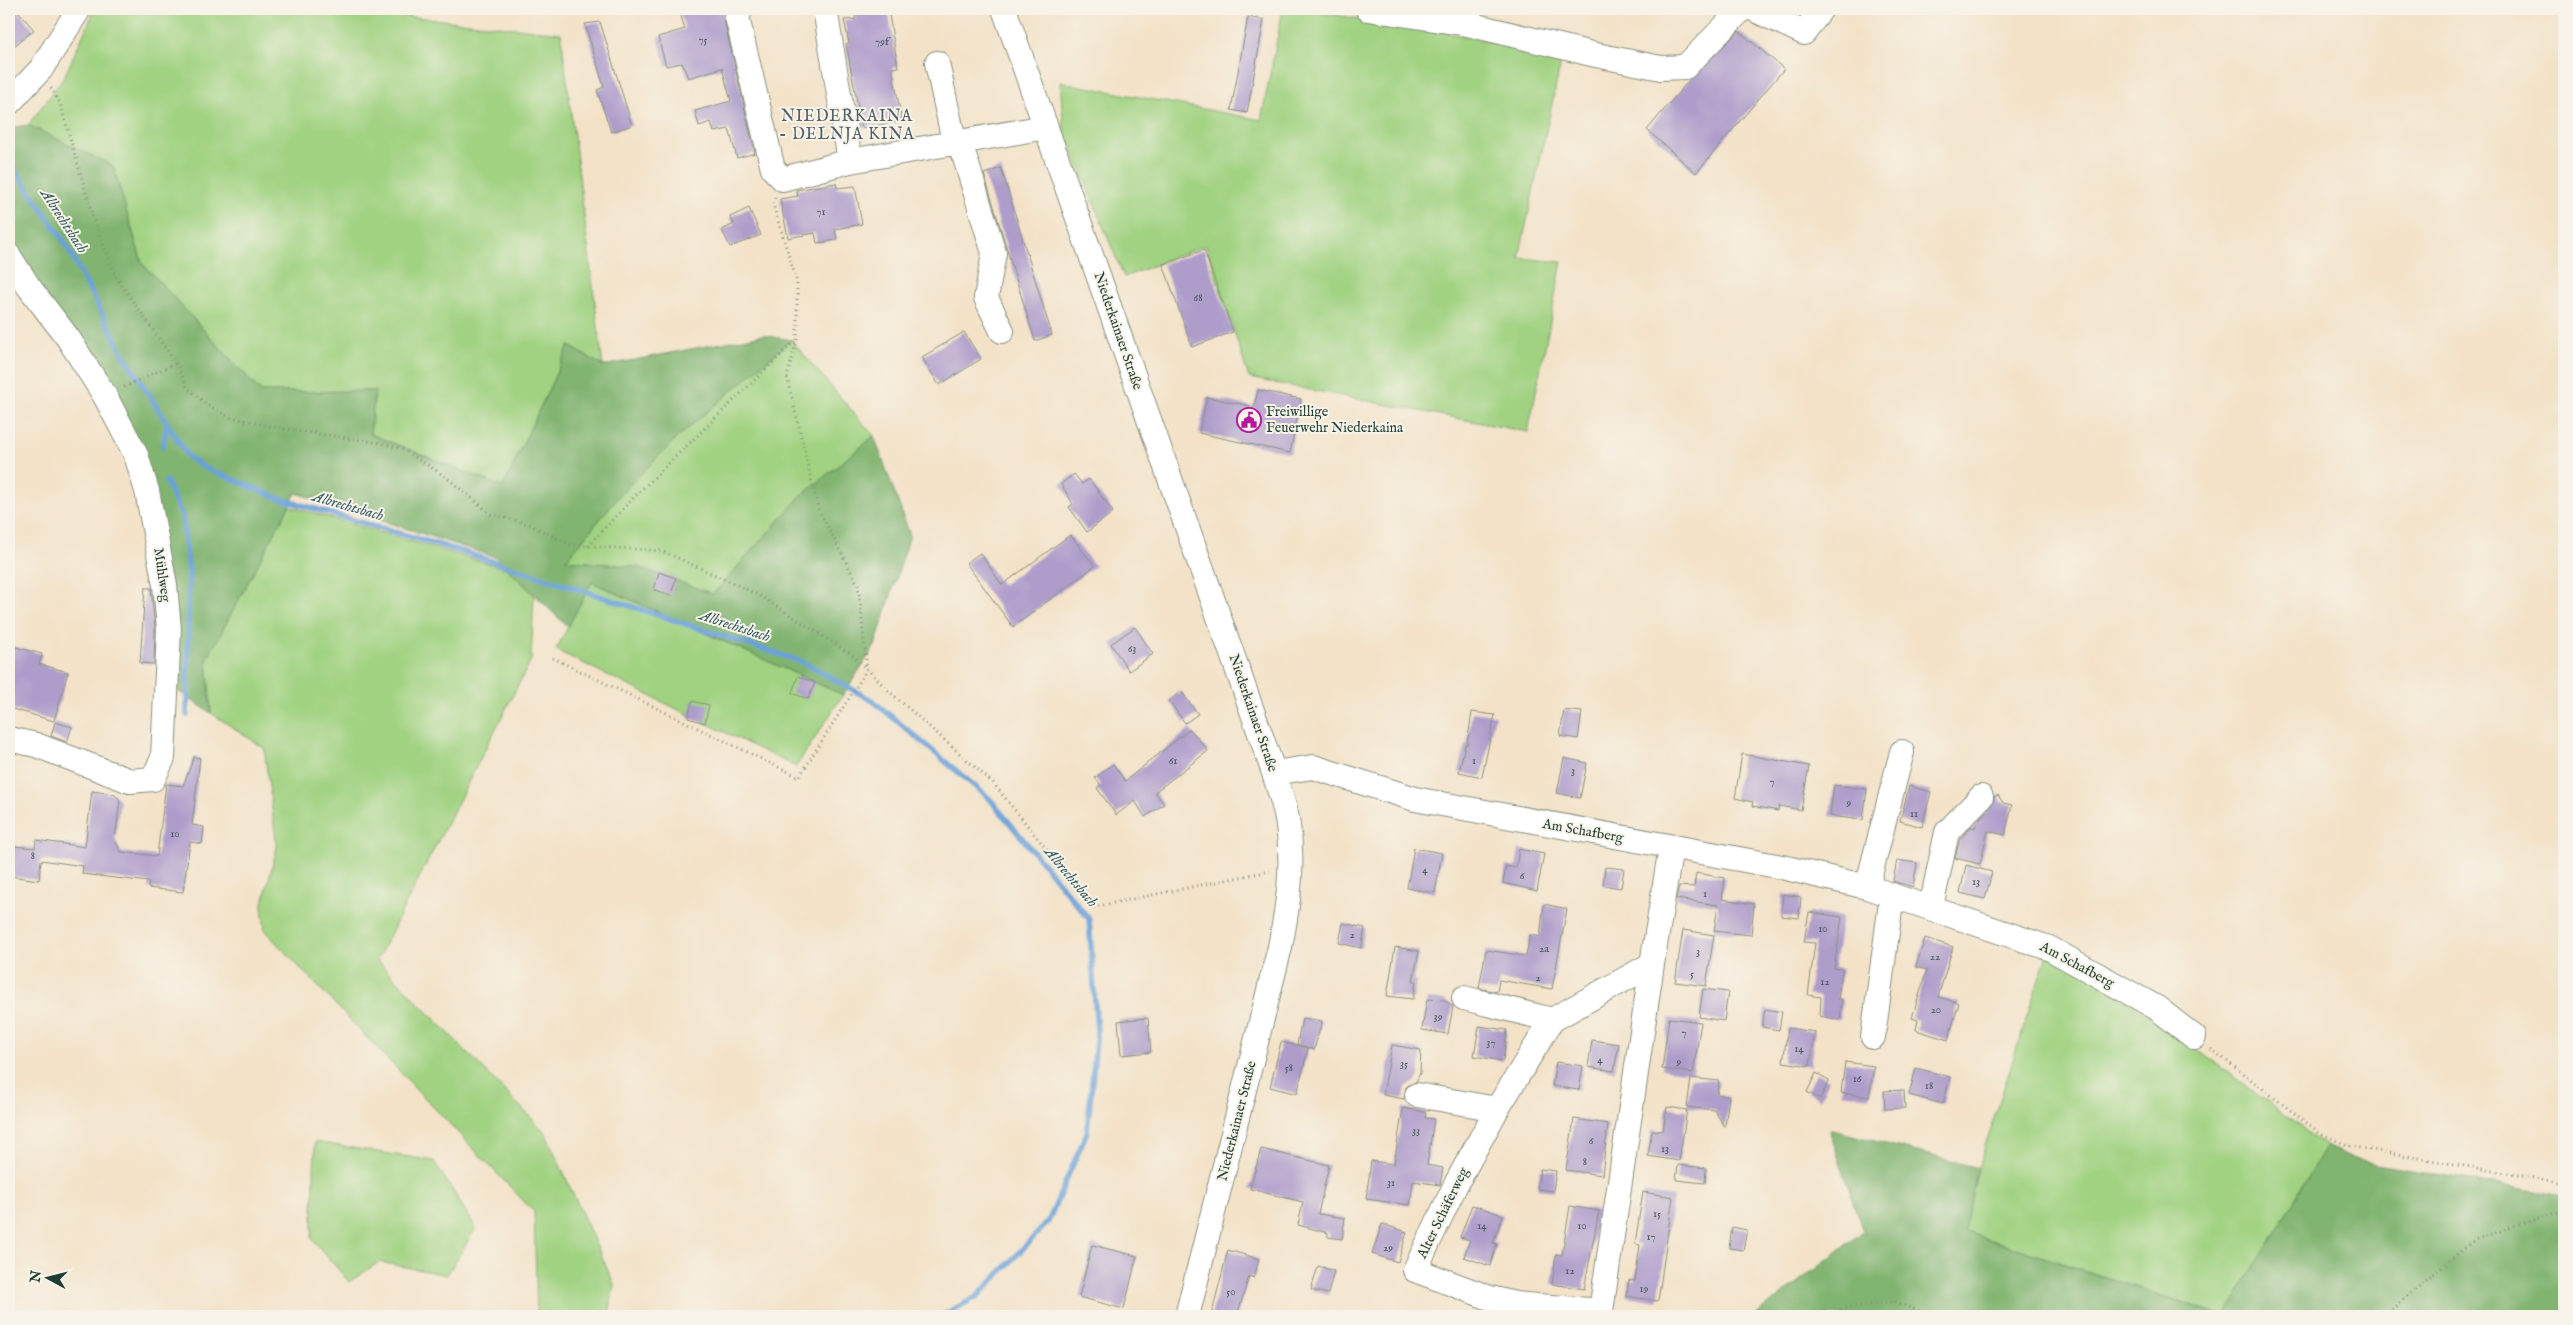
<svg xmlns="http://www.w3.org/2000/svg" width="2573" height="1325" font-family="'IM FELL English',serif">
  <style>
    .green { fill: #a0d281; stroke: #60885a }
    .forest { fill: #80b46f; stroke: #507852 }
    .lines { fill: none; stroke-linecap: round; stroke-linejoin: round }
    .stream { stroke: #6aa1d8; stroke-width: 5.5 }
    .building { fill: #ae9dcb }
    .minor-casing { stroke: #89907e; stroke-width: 26 }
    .path { stroke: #89907e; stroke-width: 3; stroke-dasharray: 1 4; stroke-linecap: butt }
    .minor { stroke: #fff; stroke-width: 24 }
    .labels { text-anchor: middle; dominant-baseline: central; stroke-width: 4; stroke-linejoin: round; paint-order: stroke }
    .number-label { font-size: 11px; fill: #43555a }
    .street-label { font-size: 14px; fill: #1f3d34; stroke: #f7f3e8 }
    .poi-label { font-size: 14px; fill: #1f3d34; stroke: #f7f3e8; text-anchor: start }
    .water-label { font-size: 15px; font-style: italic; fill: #365b65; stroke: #f7f3e8 }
    .quarter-label { font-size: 16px; letter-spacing: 1px; fill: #515f69; stroke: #f7f3e8 }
  </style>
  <rect width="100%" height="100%" fill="#f7f3e8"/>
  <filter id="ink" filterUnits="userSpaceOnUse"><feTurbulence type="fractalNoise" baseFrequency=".02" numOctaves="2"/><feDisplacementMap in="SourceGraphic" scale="10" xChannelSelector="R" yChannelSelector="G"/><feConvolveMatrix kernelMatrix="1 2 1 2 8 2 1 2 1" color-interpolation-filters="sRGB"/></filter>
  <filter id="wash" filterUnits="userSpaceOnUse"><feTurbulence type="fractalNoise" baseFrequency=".0096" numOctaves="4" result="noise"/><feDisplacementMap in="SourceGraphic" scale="20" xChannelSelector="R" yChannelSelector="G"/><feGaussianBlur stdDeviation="1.12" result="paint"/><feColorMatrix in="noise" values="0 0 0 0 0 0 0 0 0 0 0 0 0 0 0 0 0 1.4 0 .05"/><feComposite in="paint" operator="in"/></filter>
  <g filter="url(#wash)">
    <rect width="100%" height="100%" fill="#f3e2c8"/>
    <path class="green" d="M95 9H387V14L561 33 603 366 569 346 503 487 370 434 375 391 261 392 142 263 113 166 28 125 64 77Z
      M1283 9H1299L1459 35 1562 57 1519 258 1562 262 1528 432 1249 378 1206 245 1124 277 1064 131 1060 82 1261 120Z
      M791 340 874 436 800 497 713 594 638 567 566 560 619 496 679 436Z
      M289 506 508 569 534 594 531 660 377 960 545 1132 614 1284 609 1316H537L534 1212 265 931 262 907 277 847 264 748 211 713 207 659Z
      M591 582 843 695 796 767 556 650Z
      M2049 948 2179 1036 2326 1146 2225 1316 1963 1231 1978 1168Z
      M315 1142 434 1161 476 1228 447 1275 379 1262 349 1282 312 1239Z"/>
    <path class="forest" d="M28 125 113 166 142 263 261 392 375 391 370 434 503 487 569 346 603 366 763 335 791 340 679 436 619 496 566 560 638 567 713 594 800 497 874 436 910 535 875 646 843 695 592 582 568 627 495 557 296 493 207 659 211 713 167 684 147 491 34 277 9 240V128Z
      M1829 1129 1978 1168 1964 1231 2223 1316H1754L1863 1232Z
      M2326 1146 2359 1161 2564 1196V1316H2225Z"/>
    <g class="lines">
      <path class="stream" d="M9 161 64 241 122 352 189 458 205 468 281 499 467 553 803 662 873 701 989 798 1089 919 1097 1031 1087 1132 1048 1222 977 1297 941 1316
        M163 446 167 424
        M166 481 182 516 189 572 187 715"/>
    </g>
    <g id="blocks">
      <path class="building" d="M679 9H723L724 20 755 153 737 158 729 129 714 132 711 122 699 126 695 111 731 101 722 68 688 78 682 63 666 66 658 37 685 29Z
        M854 9H888L898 67 892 68 902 121 862 128 846 44 849 43 844 20 856 19Z
        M18 11 34 30 9 50V19Z
        M1248 17 1264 20 1247 113 1231 110Z
        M600 22 632 125 611 132 597 90 604 87 585 24Z
        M1739 31 1784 69 1696 173 1647 130 1690 79Z
        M1001 168 1052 335 1035 341 984 174Z
        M836 183 837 188 855 186 862 224 835 229 837 240 817 243 815 233 788 238 780 199 798 196 796 190Z
        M749 208 761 235 730 247 722 230 734 224 730 217Z
        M1204 250 1233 332 1192 347 1163 264Z
        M964 332 981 359 939 385 922 357Z
        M1258 390 1301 399 1290 453 1199 433 1207 397 1254 407Z
        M1074 474 1082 484 1089 479 1113 512 1087 532 1069 507 1073 504 1061 484Z
        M1070 535 1095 566 1013 627 966 563 980 553 1002 585Z
        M659 572 676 578 671 595 654 590Z
        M145 588H151L155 629 154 664 140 663Z
        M1135 627 1153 654 1129 671 1111 644Z
        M9 645 42 654 39 664 68 672 54 721 9 708Z
        M798 676 815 683 808 699 792 693Z
        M1181 691 1198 714 1185 723 1169 701Z
        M692 701 709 705 705 723 688 718Z
        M1564 710 1582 712 1578 739 1560 736Z
        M1472 712 1495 715 1482 777 1459 772 1465 744 1467 745Z
        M55 722 72 727 67 742 51 736Z
        M1190 729 1208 751 1155 792 1164 804 1145 817 1135 801 1116 815 1097 788 1101 785 1095 778 1113 764 1125 781Z
        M1742 754 1809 766 1801 810 1779 806 1778 811 1752 806 1753 802 1735 798Z
        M194 757 200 758 192 825 204 827 202 844 190 842 183 892 148 888 149 882 82 874 83 866 41 860 39 880 9 876 13 846 35 848 36 840 85 847 92 791 114 794 120 800 115 840 121 852 157 856 166 784 183 786Z
        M1564 758 1587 763 1580 798 1557 793Z
        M1834 785 1867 789 1863 820 1830 816Z
        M1909 786 1931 792 1922 827 1900 821Z
        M1998 795 2003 803 2012 805 2005 835 1988 831 1980 864 1955 858 1960 839 1971 827 1975 828 1977 821 1991 807 1994 797Z
        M1414 848 1442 853 1435 893 1407 888Z
        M1519 849 1544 854 1537 891 1503 883 1506 866 1516 868Z
        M1897 860 1917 863 1913 887 1893 881Z
        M1966 865 1992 872 1985 899 1960 893Z
        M1605 867 1624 869 1621 888 1603 885Z
        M1696 873 1725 878 1722 899 1754 904 1751 935 1714 931 1718 905 1676 899 1679 886 1694 887Z
        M1783 894 1801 897 1799 918 1781 916Z
        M1544 904 1567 909 1552 989 1499 980 1497 992 1479 988 1486 950 1526 956 1530 935 1540 937Z
        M1809 912 1842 917 1834 968 1842 969 1838 999H1842L1840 1020 1820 1016 1821 997 1808 995 1815 943 1804 942Z
        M1343 923 1365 928 1361 948 1339 943Z
        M1683 930 1714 935 1706 986 1675 982Z
        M1925 938 1953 947 1938 997 1959 1003 1948 1040 1916 1030 1918 1020 1912 1018 1927 970 1916 967Z
        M1395 947 1419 951 1413 981H1416L1413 999 1387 996Z
        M1703 989 1728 992 1724 1021 1699 1017Z
        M1427 999 1444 1000 1453 1006 1448 1034 1422 1030Z
        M1765 1009 1782 1012 1779 1030 1762 1027Z
        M1148 1018 1151 1052 1121 1055 1118 1021Z
        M1302 1018 1322 1021 1314 1050 1297 1044Z
        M1669 1018 1701 1022 1693 1073 1662 1069Z
        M1479 1026 1507 1030 1503 1061 1474 1056Z
        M1788 1028 1815 1032 1810 1066 1783 1062Z
        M1592 1040 1619 1044 1614 1071 1588 1067Z
        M1281 1042 1308 1048 1297 1094 1270 1087Z
        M1392 1045 1421 1050 1420 1073 1416 1082 1406 1087 1404 1099 1383 1095Z
        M1556 1062 1583 1066 1579 1090 1552 1086Z
        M1845 1062 1874 1066 1869 1097 1841 1093Z
        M1916 1068 1950 1077 1943 1104 1909 1095Z
        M1816 1073 1829 1080 1820 1099 1807 1092Z
        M1691 1078 1719 1081 1717 1094 1729 1097 1725 1127 1714 1110 1687 1107Z
        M1904 1090 1905 1108 1885 1109 1884 1091Z
        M1667 1107 1687 1110 1679 1161 1648 1156 1652 1130 1663 1131Z
        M1403 1108 1426 1112 1425 1118 1434 1119 1427 1165 1443 1168 1440 1185 1413 1181 1410 1205 1366 1199 1371 1161 1394 1164Z
        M1574 1119 1608 1124 1602 1175 1566 1170Z
        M1261 1149 1329 1165 1318 1214 1345 1218 1342 1239 1328 1237V1233L1298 1225 1303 1202 1250 1189Z
        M1678 1165 1706 1168 1705 1183 1676 1180Z
        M1540 1169 1556 1171 1553 1191 1537 1189Z
        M1643 1192 1673 1197 1658 1301 1626 1296 1629 1280 1635 1281 1640 1245 1635 1244Z
        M1472 1205 1503 1215 1493 1243 1497 1244 1490 1266 1464 1257 1470 1240 1460 1237Z
        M1570 1206 1599 1211 1584 1289 1552 1284 1556 1254 1562 1255Z
        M1382 1224 1407 1232 1398 1262 1372 1254Z
        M1732 1227 1747 1230 1743 1250 1729 1248Z
        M1092 1245 1137 1256 1124 1309 1079 1297Z
        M1228 1250 1259 1259 1254 1278 1249 1276 1237 1316H1211Z
        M1318 1266 1334 1271 1328 1294 1311 1290Z"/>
    </g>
  </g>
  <g filter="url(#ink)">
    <use href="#blocks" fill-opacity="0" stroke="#89907e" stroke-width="1"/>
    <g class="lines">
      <defs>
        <path id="minor" d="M741 9 737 17 773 169 783 179 850 161 1046 127
          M825 9 850 161
          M1004 9 1274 773C1279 790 1286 808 1288 825 1294 867 1288 906 1280 947L1187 1316
          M1368 9 1468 24 1470 9
          M1753 9 1804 33 1821 9
          M1468 24 1596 55 1661 68 1685 67 1742 9
          M937 63 952 132 965 158 994 253 986 298 1002 331
          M9 103 41 69 79 9
          M9 256 29 287 68 338 105 396 136 455 147 491 165 585 169 629 163 758 153 779 130 781 36 745 9 739
          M1274 773 1313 767 1415 799 1782 867 1867 887 2049 948 2157 1008 2194 1037
          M1867 887 1902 752
          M1931 907 1947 832 1981 797
          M1652 964 1601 1311 1515 1304 1490 1298 1415 1270 1456 1184 1497 1109 1552 1020 1652 964 1671 847
          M1464 998 1552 1020
          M1873 1037 1892 895
          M1417 1095 1497 1109"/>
      </defs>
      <use href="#minor" class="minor-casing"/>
      <path class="path" d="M51 88 60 103 95 224 116 277 176 363 187 387 207 405 230 417 278 428 381 443 401 448 446 477 491 514 528 524 572 545 662 551 757 594 854 656 890 692 993 783 1093 907 1270 871
        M124 387 176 363
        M588 546 636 495 797 339
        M553 658 799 777 860 681 867 668 858 585 818 508 787 377 797 339V282L773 204 775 198
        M2211 1049 2320 1133 2349 1146 2564 1183
        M1816 1316 1851 1307 1896 1302 1931 1316
        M2384 1316 2474 1240 2564 1210"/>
      <use href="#minor" class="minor"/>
    </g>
  </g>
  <defs>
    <symbol id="civic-ring" viewBox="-11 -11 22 22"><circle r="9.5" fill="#f7f3e8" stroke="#b5179e" stroke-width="1.5"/><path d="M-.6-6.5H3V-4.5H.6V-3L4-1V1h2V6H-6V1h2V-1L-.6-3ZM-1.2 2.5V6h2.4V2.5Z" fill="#b5179e"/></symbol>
  </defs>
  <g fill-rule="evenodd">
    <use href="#civic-ring" x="1235" y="406" width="28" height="28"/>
  </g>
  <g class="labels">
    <g class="number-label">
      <text x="703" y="40">75</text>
      <text x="882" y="42">79f</text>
      <text x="821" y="212">71</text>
      <text x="1198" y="298">68</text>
      <text x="1132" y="649">63</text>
      <text x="1173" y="761">61</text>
      <text x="1474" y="761">1</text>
      <text x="1573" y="771">3</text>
      <text x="1772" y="782">7</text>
      <text x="1849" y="803">9</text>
      <text x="1914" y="814">11</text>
      <text x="175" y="834">10</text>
      <text x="33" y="856">8</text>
      <text x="1425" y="870">4</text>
      <text x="1522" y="876">6</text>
      <text x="1976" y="882">13</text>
      <text x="1705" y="894">1</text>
      <text x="1823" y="929">10</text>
      <text x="1352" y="935">2</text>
      <text x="1544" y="949">2a</text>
      <text x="1698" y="952">3</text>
      <text x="1935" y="957">22</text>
      <text x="1692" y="974">5</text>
      <text x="1538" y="978">2</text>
      <text x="1825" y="982">12</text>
      <text x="1936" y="1010">20</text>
      <text x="1438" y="1017">39</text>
      <text x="1684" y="1033">7</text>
      <text x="1491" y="1043">37</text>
      <text x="1799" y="1049">14</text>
      <text x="1600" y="1060">4</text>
      <text x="1679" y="1062">9</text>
      <text x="1404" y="1064">35</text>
      <text x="1289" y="1068">58</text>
      <text x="1857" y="1079">16</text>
      <text x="1929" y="1086">18</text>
      <text x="1416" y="1131">33</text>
      <text x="1591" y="1141">6</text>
      <text x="1665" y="1149">13</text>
      <text x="1585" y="1162">8</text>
      <text x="1391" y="1183">31</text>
      <text x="1657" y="1214">15</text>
      <text x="1482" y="1226">14</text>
      <text x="1582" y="1226">10</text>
      <text x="1651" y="1237">17</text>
      <text x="1388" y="1248">29</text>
      <text x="1570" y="1271">12</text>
      <text x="1644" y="1289">19</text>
      <text x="1231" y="1292">50</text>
    </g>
    <g class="street-label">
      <text transform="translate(1118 331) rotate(71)">Niederkainaer Straße</text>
      <text transform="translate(162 575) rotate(82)">Mühlweg</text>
      <text transform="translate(1253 713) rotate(71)">Niederkainaer Straße</text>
      <text transform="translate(1583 831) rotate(10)">Am Schafberg</text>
      <text transform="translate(2077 965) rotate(28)">Am Schafberg</text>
      <text transform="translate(1237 1121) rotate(-76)">Niederkainaer Straße</text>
      <text transform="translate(1443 1213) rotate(-64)">Alter Schäferweg</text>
    </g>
    <g class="poi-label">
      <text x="1266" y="412">Freiwillige<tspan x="1266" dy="16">Feuerwehr Niederkaina</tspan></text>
    </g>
    <g class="water-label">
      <text transform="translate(64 221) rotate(57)">Albrechtsbach</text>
      <text transform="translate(348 506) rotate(16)">Albrechtsbach</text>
      <text transform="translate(735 626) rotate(18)">Albrechtsbach</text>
      <text transform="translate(1071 877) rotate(50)">Albrechtsbach</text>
    </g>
    <g class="quarter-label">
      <text x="847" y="117">NIEDERKAINA<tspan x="847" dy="18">- DELNJA KINA</tspan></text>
    </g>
  </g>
  <rect width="2573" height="1325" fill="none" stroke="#f7f3e8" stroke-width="30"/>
  <g transform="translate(48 1278) rotate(277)" stroke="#f7f3e8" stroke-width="4" paint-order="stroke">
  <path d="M0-4L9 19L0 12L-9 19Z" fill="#1f3d34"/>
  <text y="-8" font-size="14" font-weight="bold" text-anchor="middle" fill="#1f3d34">N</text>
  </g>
</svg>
